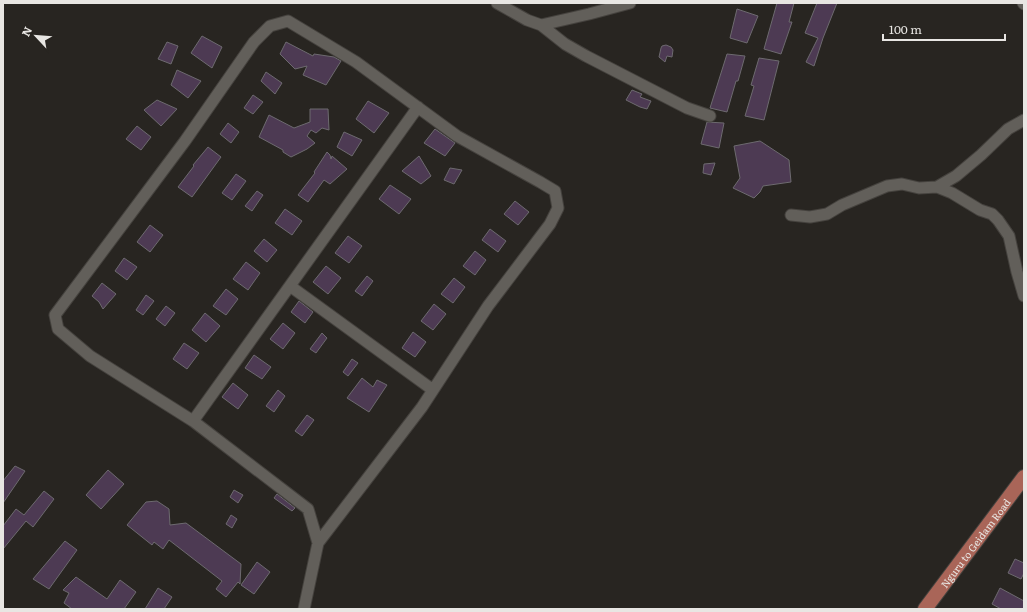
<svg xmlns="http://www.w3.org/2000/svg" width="1027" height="612" font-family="Literata,serif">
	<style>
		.building { fill: #4d3a53; stroke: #6d6a6f }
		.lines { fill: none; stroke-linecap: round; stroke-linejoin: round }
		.minor-casing { stroke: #45423e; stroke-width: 13 }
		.major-casing { stroke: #45423e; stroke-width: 16 }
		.minor { stroke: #625f5a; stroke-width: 11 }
		.major { stroke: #a96558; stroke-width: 14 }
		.labels { text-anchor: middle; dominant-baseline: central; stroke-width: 4; stroke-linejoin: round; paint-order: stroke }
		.street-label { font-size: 10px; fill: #e8e6e3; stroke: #282521 }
	</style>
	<rect width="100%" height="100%" fill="#282521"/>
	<!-- building -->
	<path class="building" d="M777 3H794L789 22H792L781 54 764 49Z
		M817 3H837L823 38 814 66 806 62 818 38 805 33Z
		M737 9 758 16 747 43 730 38Z
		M202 36 222 47 212 68 191 53Z
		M167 42 178 46 171 64 158 59Z
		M286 42 313 56 314 54 334 57 341 61 326 85 303 75 307 66 295 69 280 54Z
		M666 45 671 47 673 50 672 57 667 56 665 62 659 57 661 48 662 46Z
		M727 54 745 56 738 81H736L727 112 710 108Z
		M759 58 779 61 764 120 745 116 754 86 751 85Z
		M177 70 201 81 188 98 171 85Z
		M266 72 282 83 275 94 261 81Z
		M632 90 642 94 640 97 651 101 647 109 640 107 626 100Z
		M253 95 263 102 253 114 244 108Z
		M157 100 177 109 161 126 144 110Z
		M368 101 389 113 374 133 356 119Z
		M310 109H328L329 130 322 128 316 133 311 130 307 136 315 143 307 149 291 157 283 152V150L259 137 269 115 294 128 310 122Z
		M707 122 724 123 719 148 701 144Z
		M228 123 239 132 231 143 220 134Z
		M137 126 151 137 141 150 126 139Z
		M435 129 455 143 445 156 424 143Z
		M344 132 362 140 352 156 337 147Z
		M760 141 789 160 791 182 763 186 760 192 754 198 733 188 740 178 734 146Z
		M208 147 221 157 192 197 178 187 194 166 193 165Z
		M327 152 330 155 331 159 332 156 347 169 330 184 324 180 308 202 298 195 315 173 314 172Z
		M419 156 431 176 421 184 402 171Z
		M715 163 711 175 703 173 704 164Z
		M450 168 462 170 454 184 444 180Z
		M236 174 246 181 232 200 222 193Z
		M390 185 411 199 399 214 379 199Z
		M257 191 263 195 252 211 245 206Z
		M515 201 529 212 518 225 504 214Z
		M285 209 302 221 292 235 275 223Z
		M150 225 163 235 150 252 137 242Z
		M490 229 506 241 498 252 482 240Z
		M348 236 362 246 349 263 335 253Z
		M264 239 277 250 267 262 254 251Z
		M475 251 486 260 475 275 463 266Z
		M124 258 137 267 127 280 115 271Z
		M246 262 260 273 248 290 233 279Z
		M326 266 341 278 328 294 313 282Z
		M367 276 373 281 362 296 355 291Z
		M454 278 465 287 453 303 441 294Z
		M102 283 116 294 103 309 99 302 92 296Z
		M226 289 238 299 226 315 213 306Z
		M146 295 154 301 143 315 136 310Z
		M299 301 313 312 305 323 291 312Z
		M434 304 446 314 433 330 421 321Z
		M166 306 175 313 165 326 156 319Z
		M205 313 220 326 206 342 192 330Z
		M283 323 295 333 283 349 270 339Z
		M413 332 426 342 415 357 402 348Z
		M322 333 327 338 316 353 310 349Z
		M184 343 199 353 187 369 173 359Z
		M254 355 271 367 262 379 245 368Z
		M352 359 358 363 348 376 343 372Z
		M362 378 373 387 377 380 387 385 369 412 347 398Z
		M233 383 248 395 238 409 222 397Z
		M278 390 285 396 274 412 266 406Z
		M307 415 314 420 302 436 295 431Z
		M15 466 25 471 3 503V481Z
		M108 470 124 484 101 509 86 495Z
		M234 490 243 495 238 503 230 497Z
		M44 491 54 499 33 527 26 521 3 549V526L16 509 24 515Z
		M277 494 295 508 292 511 274 498Z
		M157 501 169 509 170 525 186 523 241 564 240 584 238 582 226 597 216 589 222 581 169 540 163 549 154 542 152 545 127 525 146 502Z
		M231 515 237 519 232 528 226 524Z
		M65 541 77 550 49 589 33 579Z
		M1015 559 1024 563V573L1021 579 1008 573Z
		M257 562 270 572 254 594 241 585Z
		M76 577 107 599 120 580 136 592 124 609H72L64 603 69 593 63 590Z
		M158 588 172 597 164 609H145Z
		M1000 588 1024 601V609H1001L992 604Z"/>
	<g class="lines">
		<!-- minor casing -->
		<g class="minor-casing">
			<path id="minor" d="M497 3 527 20 541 25 565 44 586 56 687 108 710 116
				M1023 3 1024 4
				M541 25 589 14 630 3
				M937 187 956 176 981 155 1008 129 1024 120
				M791 215 810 217 827 214 842 205 887 186 902 184 919 188 937 187 952 193 980 210 992 214 998 220 1009 236 1017 272 1024 296
				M290 286 433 390
				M193 421 418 107
				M304 609 318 543 422 407 488 306 550 224 558 208 555 191 540 182 457 136 356 62 288 21 270 26 254 42 185 141 55 315 58 329 90 356 193 421 308 509 318 543"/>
		</g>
		<!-- major casing -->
		<g class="major-casing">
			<g id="major">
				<path id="s1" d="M925 609 1024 477"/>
			</g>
		</g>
		<!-- minor -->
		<use href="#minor" class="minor"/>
		<!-- major -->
		<use href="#major" class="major"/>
	</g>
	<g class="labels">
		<!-- street labels -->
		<g class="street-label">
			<text stroke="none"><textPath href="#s1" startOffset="83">Nguru to Geidam Road</textPath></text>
		</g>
	</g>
	<!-- border -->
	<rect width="1027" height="612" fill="none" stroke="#e8e6e3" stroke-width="8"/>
	<!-- north arrow -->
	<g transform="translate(36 36) rotate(296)" stroke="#282521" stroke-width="3" paint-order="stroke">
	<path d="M0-3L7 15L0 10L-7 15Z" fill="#e8e6e3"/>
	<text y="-6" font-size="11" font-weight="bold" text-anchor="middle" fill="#e8e6e3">N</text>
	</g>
	<!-- scale -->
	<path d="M883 34v6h122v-6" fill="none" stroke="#e8e6e3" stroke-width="2"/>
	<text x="889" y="34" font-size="12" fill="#e8e6e3" stroke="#282521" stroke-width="3" paint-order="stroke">100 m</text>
</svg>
